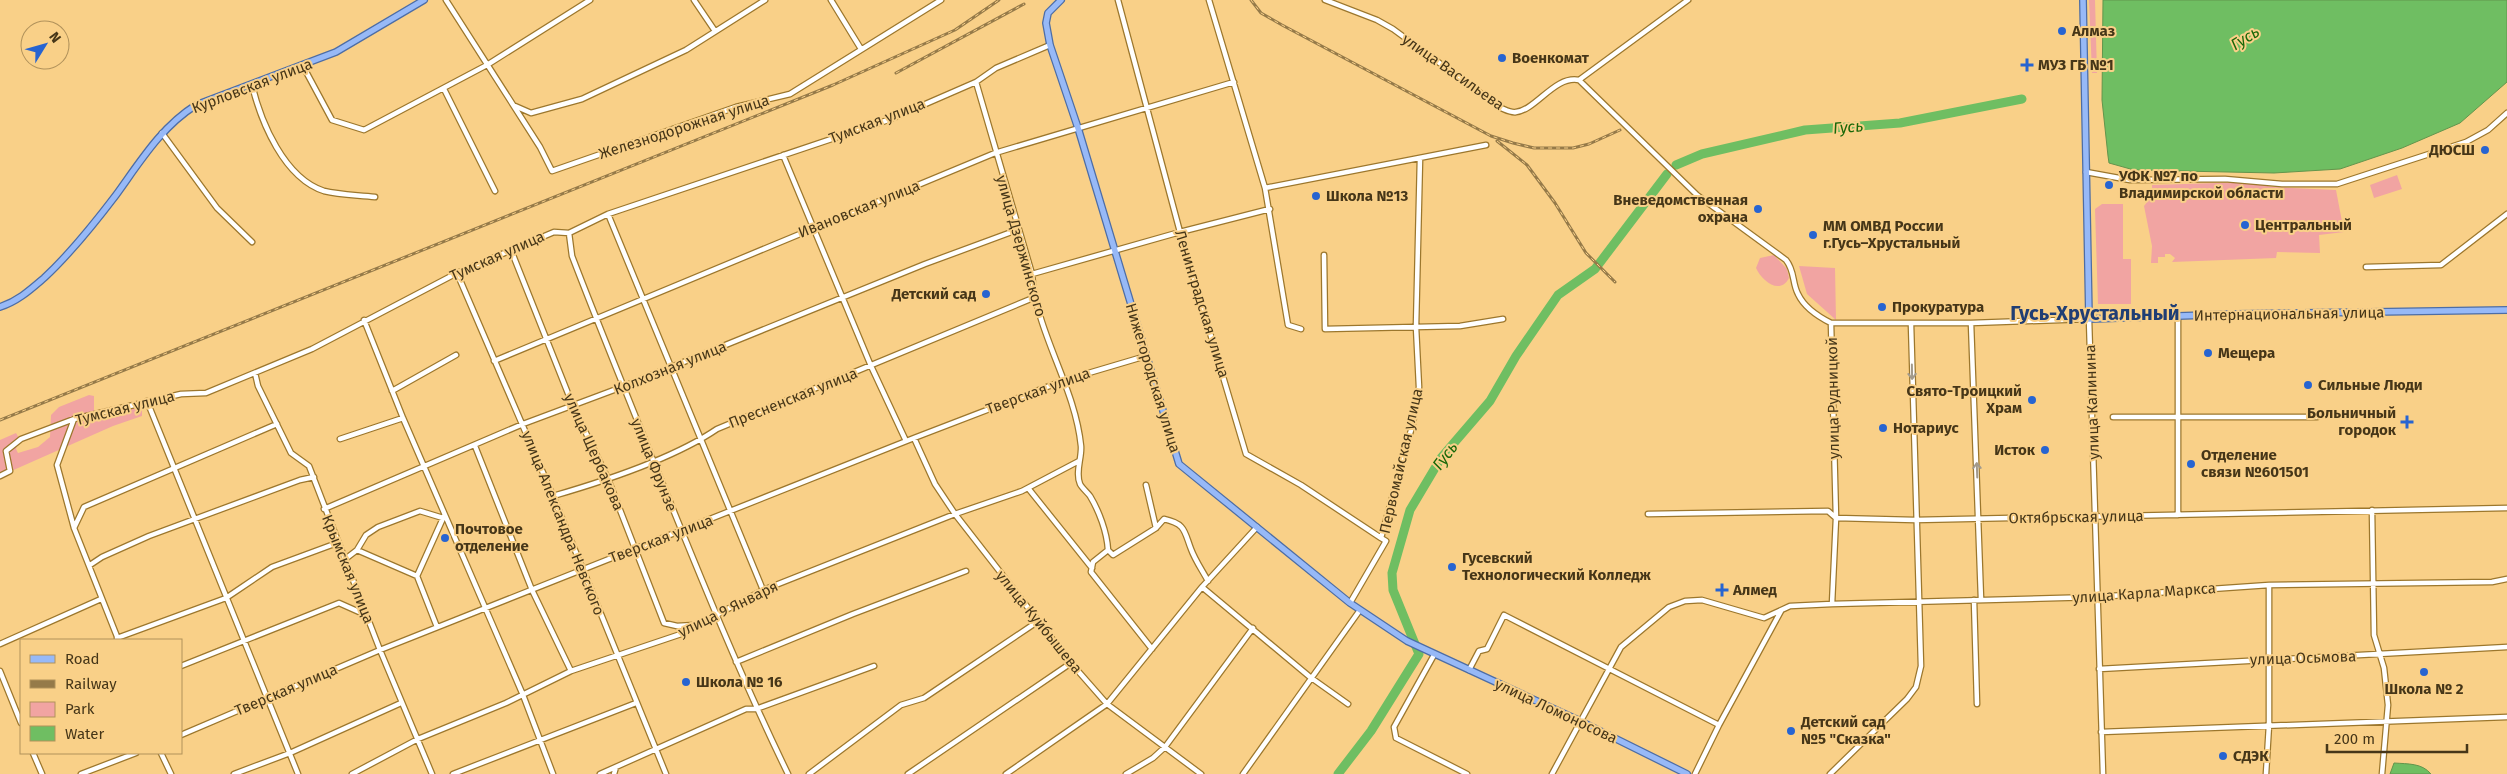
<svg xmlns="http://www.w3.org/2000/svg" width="2507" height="774" font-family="'Fira Sans',sans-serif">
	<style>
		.green { fill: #f1a4a2 }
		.water { fill: #6fbe62; stroke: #63954c }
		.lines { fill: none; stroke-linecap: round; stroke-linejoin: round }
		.river { stroke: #6fbe62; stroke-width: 9 }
		.minor-casing { stroke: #9c772d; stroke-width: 7 }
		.major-casing { stroke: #4d6da5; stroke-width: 8 }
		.minor { stroke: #fff; stroke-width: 4.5 }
		.major { stroke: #97b9f7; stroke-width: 5.5 }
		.rail-casing { stroke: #957a49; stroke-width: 3 }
		.rail { stroke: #f9d088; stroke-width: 1; stroke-dasharray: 4; stroke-linecap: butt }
		.oneway { stroke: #a29a8c }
		.poi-dot { fill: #2764d1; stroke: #f9d088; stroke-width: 2 }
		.labels { text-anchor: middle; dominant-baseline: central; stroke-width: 4; stroke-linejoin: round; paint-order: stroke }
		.poi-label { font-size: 15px; font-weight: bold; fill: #463618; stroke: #f9d088; text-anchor: start }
		.street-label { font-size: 15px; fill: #463618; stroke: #f9d088 }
		.water-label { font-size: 16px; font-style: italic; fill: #186708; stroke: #f9d088 }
		.district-label { font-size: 20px; font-weight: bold; fill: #203e74; stroke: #f9d088 }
	</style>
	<rect width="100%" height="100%" fill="#f9d088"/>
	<!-- green -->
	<path class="green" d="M2089 0H2095L2097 73H2092Z
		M2397 175 2402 189 2374 198 2370 185Z
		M2250 182 2272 187 2336 190 2344 232 2319 235 2320 253 2277 252 2276 258 2172 262 2175 258 2170 254H2165V257H2158V263H2151L2152 246 2144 206 2152 196V185Z
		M2102 204H2123V259H2131V304H2098L2095 209Z
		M1774 255 1787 269 1789 278C1780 296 1761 280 1756 268L1760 258Z
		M1799 266 1835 268 1836 320 1807 294Z
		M89 395 94 396V411L102 416 133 408 142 411V416L113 426 0 476V440L16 433 19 438 16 449 18 453 38 447 50 437 51 415 59 407Z"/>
	<!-- water -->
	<path class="water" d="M2103 0H2507V82L2460 123 2402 148 2340 169 2274 173 2134 170 2109 163 2108 156 2102 100Z
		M2394 763C2408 764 2422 763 2431 774H2390Z"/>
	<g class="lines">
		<!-- river -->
		<path class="river" d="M1676 165 1702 154 1805 130 1900 123 2022 99
			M1338 774 1371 731 1419 654 1393 590 1392 573 1410 510 1441 458 1490 401 1516 356 1558 295 1595 269 1667 174"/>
		<!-- minor casing -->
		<g class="minor-casing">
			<path id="minor" d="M446 0 540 147 552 171 736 107 790 94 941 0
				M694 0 715 31
				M831 0 861 49
				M1118 0 1180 232 1246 454 1301 485 1381 538
				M1209 0 1265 188 1288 325 1301 329
				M1325 0 1377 20 1393 29 1501 108C1506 110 1511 113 1516 112 1536 110 1555 75 1579 80
				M303 66 332 120 364 130 487 65 590 0
				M1579 80 1697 195 1786 260C1795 271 1792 283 1798 294 1804 307 1819 317 1831 323
				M1579 80 1688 0
				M976 82 1032 274C1036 333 1075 386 1081 446 1082 458 1075 472 1080 484 1082 488 1087 492 1090 496 1099 511 1107 532 1108 550L1093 562 1091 572 1152 649
				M252 85C261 122 284 178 324 191 340 195 359 195 375 197
				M444 89 495 191
				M515 106 531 113 582 99 686 50 765 0
				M162 133 217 208 252 242
				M783 155 871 366 906 441
				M2086 172 2130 180 2225 179 2282 184H2337L2466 142 2488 130 2507 113
				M1265 188 1486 145
				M608 214 763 590
				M569 233 572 256C598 324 626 392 653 460 696 566 738 671 788 774
				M511 250 573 406 608 479 664 623 677 626 694 625
				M1324 255 1325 329 1460 326 1503 319
				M2366 267 2441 265 2507 214
				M457 273 553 496 666 774
				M1032 274 1180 232 1270 209
				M2178 316V515
				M364 320 403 418 523 695 553 774
				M1831 323H1971L2089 319 2103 774
				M1831 323 1836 518 1832 604
				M1971 323 1981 599
				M494 361 995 153 1234 82
				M255 373 258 386 291 453 309 466 380 650 432 774
				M392 391 456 355
				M147 401 298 774
				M2113 417H2317
				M74 419 57 465 74 528 118 639
				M914 438 935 484 955 514 1071 663 1107 704 1201 774
				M340 439 403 418
				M475 446 532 590 571 671
				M0 476 10 471 6 451 21 439 74 419 181 394 206 393 312 349 457 273 554 232 569 233 608 214 891 119 976 82 996 68 1050 45
				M1146 485 1156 528
				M1028 488 1092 568
				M553 496C605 481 673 459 717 429L1033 298
				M324 509 523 424 622 387 925 264 1017 230
				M2372 510 2374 635 2384 668 2388 705 2382 774
				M1648 514 1828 511 1836 518 1915 520 2507 508
				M74 528 84 507 277 424
				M357 550 417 576 437 627
				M1108 550 1113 555 1156 528 1164 519C1186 524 1184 531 1191 549 1195 560 1202 570 1208 581
				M344 560 357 550 366 535 378 527 420 511 443 518
				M90 565 102 557 149 536 300 480 314 477
				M417 576 444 516
				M1202 587 1310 677 1348 704
				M1974 600 1977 704
				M1350 603 1386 541 1381 538 1413 423 1419 387 1416 327 1420 158
				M117 638 226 598 272 567 337 543
				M0 644 101 599
				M1434 655 1394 727 1396 738 1467 774
				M736 662 853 614 966 571
				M181 666 339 603 366 615
				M2099 669 2507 647
				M1469 670 1479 651 1487 649 1504 615 1719 725
				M0 671 21 723
				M2101 732 2507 717
				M181 735 380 650 914 438 1065 380 1146 356
				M33 753 42 774
				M161 753 171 774
				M81 774 136 753
				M234 774 290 753 401 703
				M352 774 418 739 506 703 571 671 681 634 763 590 955 514 1022 491 1079 461
				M453 774 636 703
				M600 774 746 709H756L874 666
				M614 774 616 767
				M809 774 901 705 924 698 1037 622
				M908 774 1071 663
				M1006 774 1107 704 1202 587 1257 527
				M1126 774 1153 758 1165 747 1253 628
				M1243 774 1360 610
				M1552 774 1621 647 1669 607 1685 601 1702 600 1764 618 1790 606 1832 604 2096 597 2269 585 2492 582 2507 579
				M1695 774 1719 725 1781 611
				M1830 774 1907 699 1916 687 1921 666 1911 324
				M2266 774 2269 725V585"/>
		</g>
		<!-- major casing -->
		<g class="major-casing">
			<path id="major" d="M1061 0 1048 13 1046 23 1050 45 1078 128 1179 464 1350 603 1407 641 1580 721 1687 774
				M2083 0 2089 319 2237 314 2507 310
				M0 307C18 301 30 290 44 278 71 253 94 224 116 195 140 162 161 127 196 105L336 52 424 0"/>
		</g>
		<!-- minor -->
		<use href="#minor" class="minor"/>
		<!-- major -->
		<use href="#major" class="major"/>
		<!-- rail casing -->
		<g class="rail-casing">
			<path id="rail" d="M1251 0 1261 13 1282 25 1491 136 1513 143 1534 148H1573L1589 144 1620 130
				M896 73 1024 4
				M1497 141 1527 165 1555 203 1586 253 1615 282
				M0 420 833 85 955 30 999 0"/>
		</g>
		<!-- rail -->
		<use href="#rail" class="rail"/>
	</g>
	<!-- one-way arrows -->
	<defs><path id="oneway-shaft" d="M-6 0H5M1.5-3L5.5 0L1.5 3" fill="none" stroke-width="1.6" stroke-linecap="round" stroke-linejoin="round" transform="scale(1.25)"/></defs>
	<g class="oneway">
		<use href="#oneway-shaft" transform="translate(1912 372) rotate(89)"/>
		<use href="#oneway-shaft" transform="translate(1977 470) rotate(-92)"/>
	</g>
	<!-- markers -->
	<g class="poi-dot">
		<circle cx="2062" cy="31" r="5"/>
		<circle cx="1502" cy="58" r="5"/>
		<path d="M2024.5 57.5h5v5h5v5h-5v5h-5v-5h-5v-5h5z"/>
		<circle cx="2485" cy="150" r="5"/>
		<circle cx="2109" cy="185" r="5"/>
		<circle cx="1316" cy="196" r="5"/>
		<circle cx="1758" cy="209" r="5"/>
		<circle cx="2245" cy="225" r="5"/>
		<circle cx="1813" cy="235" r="5"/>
		<circle cx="986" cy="294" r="5"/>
		<circle cx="1882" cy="307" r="5"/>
		<circle cx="2208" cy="353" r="5"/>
		<circle cx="2308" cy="385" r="5"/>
		<circle cx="2032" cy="400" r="5"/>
		<path d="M2404.5 414.5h5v5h5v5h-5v5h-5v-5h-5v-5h5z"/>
		<circle cx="1883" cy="428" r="5"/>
		<circle cx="2045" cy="450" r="5"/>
		<circle cx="2191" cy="464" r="5"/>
		<circle cx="445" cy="538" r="5"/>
		<circle cx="1452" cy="567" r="5"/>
		<path d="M1719.5 582.5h5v5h5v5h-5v5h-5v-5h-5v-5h5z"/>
		<circle cx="2424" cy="672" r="5"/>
		<circle cx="686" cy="682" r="5"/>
		<circle cx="1791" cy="731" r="5"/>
		<circle cx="2223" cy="756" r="5"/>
	</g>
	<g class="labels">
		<!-- poi labels -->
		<g class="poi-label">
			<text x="2072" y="31">Алмаз</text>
			<text x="1512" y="58">Военкомат</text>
			<text x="2038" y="65">МУЗ ГБ №1</text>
			<text x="2475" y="150" text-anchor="end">ДЮСШ</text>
			<text x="2119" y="176">УФК №7 по<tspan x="2119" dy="17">Владимирской области</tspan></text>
			<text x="1326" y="196">Школа №13</text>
			<text x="1748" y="200" text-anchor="end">Вневедомственная<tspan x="1748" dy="17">охрана</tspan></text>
			<text x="2255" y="225">Центральный</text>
			<text x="1823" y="226">ММ ОМВД России<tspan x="1823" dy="17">г.Гусь–Хрустальный</tspan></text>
			<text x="976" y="294" text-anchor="end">Детский сад</text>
			<text x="1892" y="307">Прокуратура</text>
			<text x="2218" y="353">Мещера</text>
			<text x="2318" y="385">Сильные Люди</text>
			<text x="2022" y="391" text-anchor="end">Свято-Троицкий<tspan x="2022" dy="17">Храм</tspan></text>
			<text x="2396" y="413" text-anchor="end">Больничный<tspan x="2396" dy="17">городок</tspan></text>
			<text x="1893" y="428">Нотариус</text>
			<text x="2035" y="450" text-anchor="end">Исток</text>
			<text x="2201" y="455">Отделение<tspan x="2201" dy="17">связи №601501</tspan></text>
			<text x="455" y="529">Почтовое<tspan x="455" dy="17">отделение</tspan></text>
			<text x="1462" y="558">Гусевский<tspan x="1462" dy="17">Технологический Колледж</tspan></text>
			<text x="1733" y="590">Алмед</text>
			<text x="696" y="682">Школа № 16</text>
			<text x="2424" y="689" text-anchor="middle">Школа № 2</text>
			<text x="1801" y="722">Детский сад<tspan x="1801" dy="17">№5 "Сказка"</tspan></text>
			<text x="2233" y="756">СДЭК</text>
		</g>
		<!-- street labels -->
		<g class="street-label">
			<text transform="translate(1453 72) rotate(35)">улица Васильева</text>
			<text transform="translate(252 86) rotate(-21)">Курловская улица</text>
			<text transform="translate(877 121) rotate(-21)">Тумская улица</text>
			<text transform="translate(684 127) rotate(-18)">Железнодорожная улица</text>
			<text transform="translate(859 209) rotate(-22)">Ивановская улица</text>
			<text transform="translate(1021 246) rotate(74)">улица Дзержинского</text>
			<text transform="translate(497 256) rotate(-24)">Тумская улица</text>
			<text transform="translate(1202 304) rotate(73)">Ленинградская улица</text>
			<text transform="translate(2289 314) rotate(-1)">Интернациональная улица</text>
			<text transform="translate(670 368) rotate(-22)">Колхозная улица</text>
			<text transform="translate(1153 378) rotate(73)">Нижегородская улица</text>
			<text transform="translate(1038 391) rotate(-20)">Тверская улица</text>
			<text transform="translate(793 398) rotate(-22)">Пресненская улица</text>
			<text transform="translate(1833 398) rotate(-91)">улица Рудницкой</text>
			<text transform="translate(2092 402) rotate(-92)">улица Калинина</text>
			<text transform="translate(125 408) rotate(-14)">Тумская улица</text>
			<text transform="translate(594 452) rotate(66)">улица Щербакова</text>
			<text transform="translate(1401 461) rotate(-77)">Первомайская улица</text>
			<text transform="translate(654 465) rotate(68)">улица Фрунзе</text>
			<text transform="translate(2076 517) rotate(-1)">Октябрьская улица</text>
			<text transform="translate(563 523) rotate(68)">улица Александра Невского</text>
			<text transform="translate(661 539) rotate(-21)">Тверская улица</text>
			<text transform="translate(348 569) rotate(68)">Крымская улица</text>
			<text transform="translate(2144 593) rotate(-4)">улица Карла Маркса</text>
			<text transform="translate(728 609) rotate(-26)">улица 9 Января</text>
			<text transform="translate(1039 622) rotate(51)">улица Куйбышева</text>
			<text transform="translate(2303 658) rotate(-2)">улица Осьмова</text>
			<text transform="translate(286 690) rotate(-23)">Тверская улица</text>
			<text transform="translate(1556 711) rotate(25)">улица Ломоносова</text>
		</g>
		<!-- water labels -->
		<g class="water-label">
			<text transform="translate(2245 38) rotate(-32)">Гусь</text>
			<text transform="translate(1848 127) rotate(-5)">Гусь</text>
			<text transform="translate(1445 456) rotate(-53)">Гусь</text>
		</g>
		<!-- district labels -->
		<g class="district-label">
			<text x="2095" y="313">Гусь-Хрустальный</text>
		</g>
	</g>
	<!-- legend -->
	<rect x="20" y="639" width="162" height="115" fill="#f9d088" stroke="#b1925b"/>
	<rect x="30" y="655" width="25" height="8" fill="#97b9f7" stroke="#b1925b"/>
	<text x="65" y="664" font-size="15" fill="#463618">Road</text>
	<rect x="30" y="680" width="25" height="8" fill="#957a49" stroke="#b1925b"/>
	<text x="65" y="689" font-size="15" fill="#463618">Railway</text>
	<rect x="30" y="702" width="25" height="15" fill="#f1a4a2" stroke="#b1925b"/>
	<text x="65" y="714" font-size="15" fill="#463618">Park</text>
	<rect x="30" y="726" width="25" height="15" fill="#6fbe62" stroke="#b1925b"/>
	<text x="65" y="739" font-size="15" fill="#463618">Water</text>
	<!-- north arrow -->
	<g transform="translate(45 45) rotate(53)"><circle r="24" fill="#f9d088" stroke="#b1925b"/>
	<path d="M0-4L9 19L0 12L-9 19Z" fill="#2764d1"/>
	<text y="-8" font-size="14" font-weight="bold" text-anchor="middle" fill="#463618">N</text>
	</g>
	<!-- scale -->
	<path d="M2327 744v8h140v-8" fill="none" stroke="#463618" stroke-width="2.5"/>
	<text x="2334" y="744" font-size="15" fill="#463618" stroke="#f9d088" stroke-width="4" paint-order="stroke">200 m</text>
</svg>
